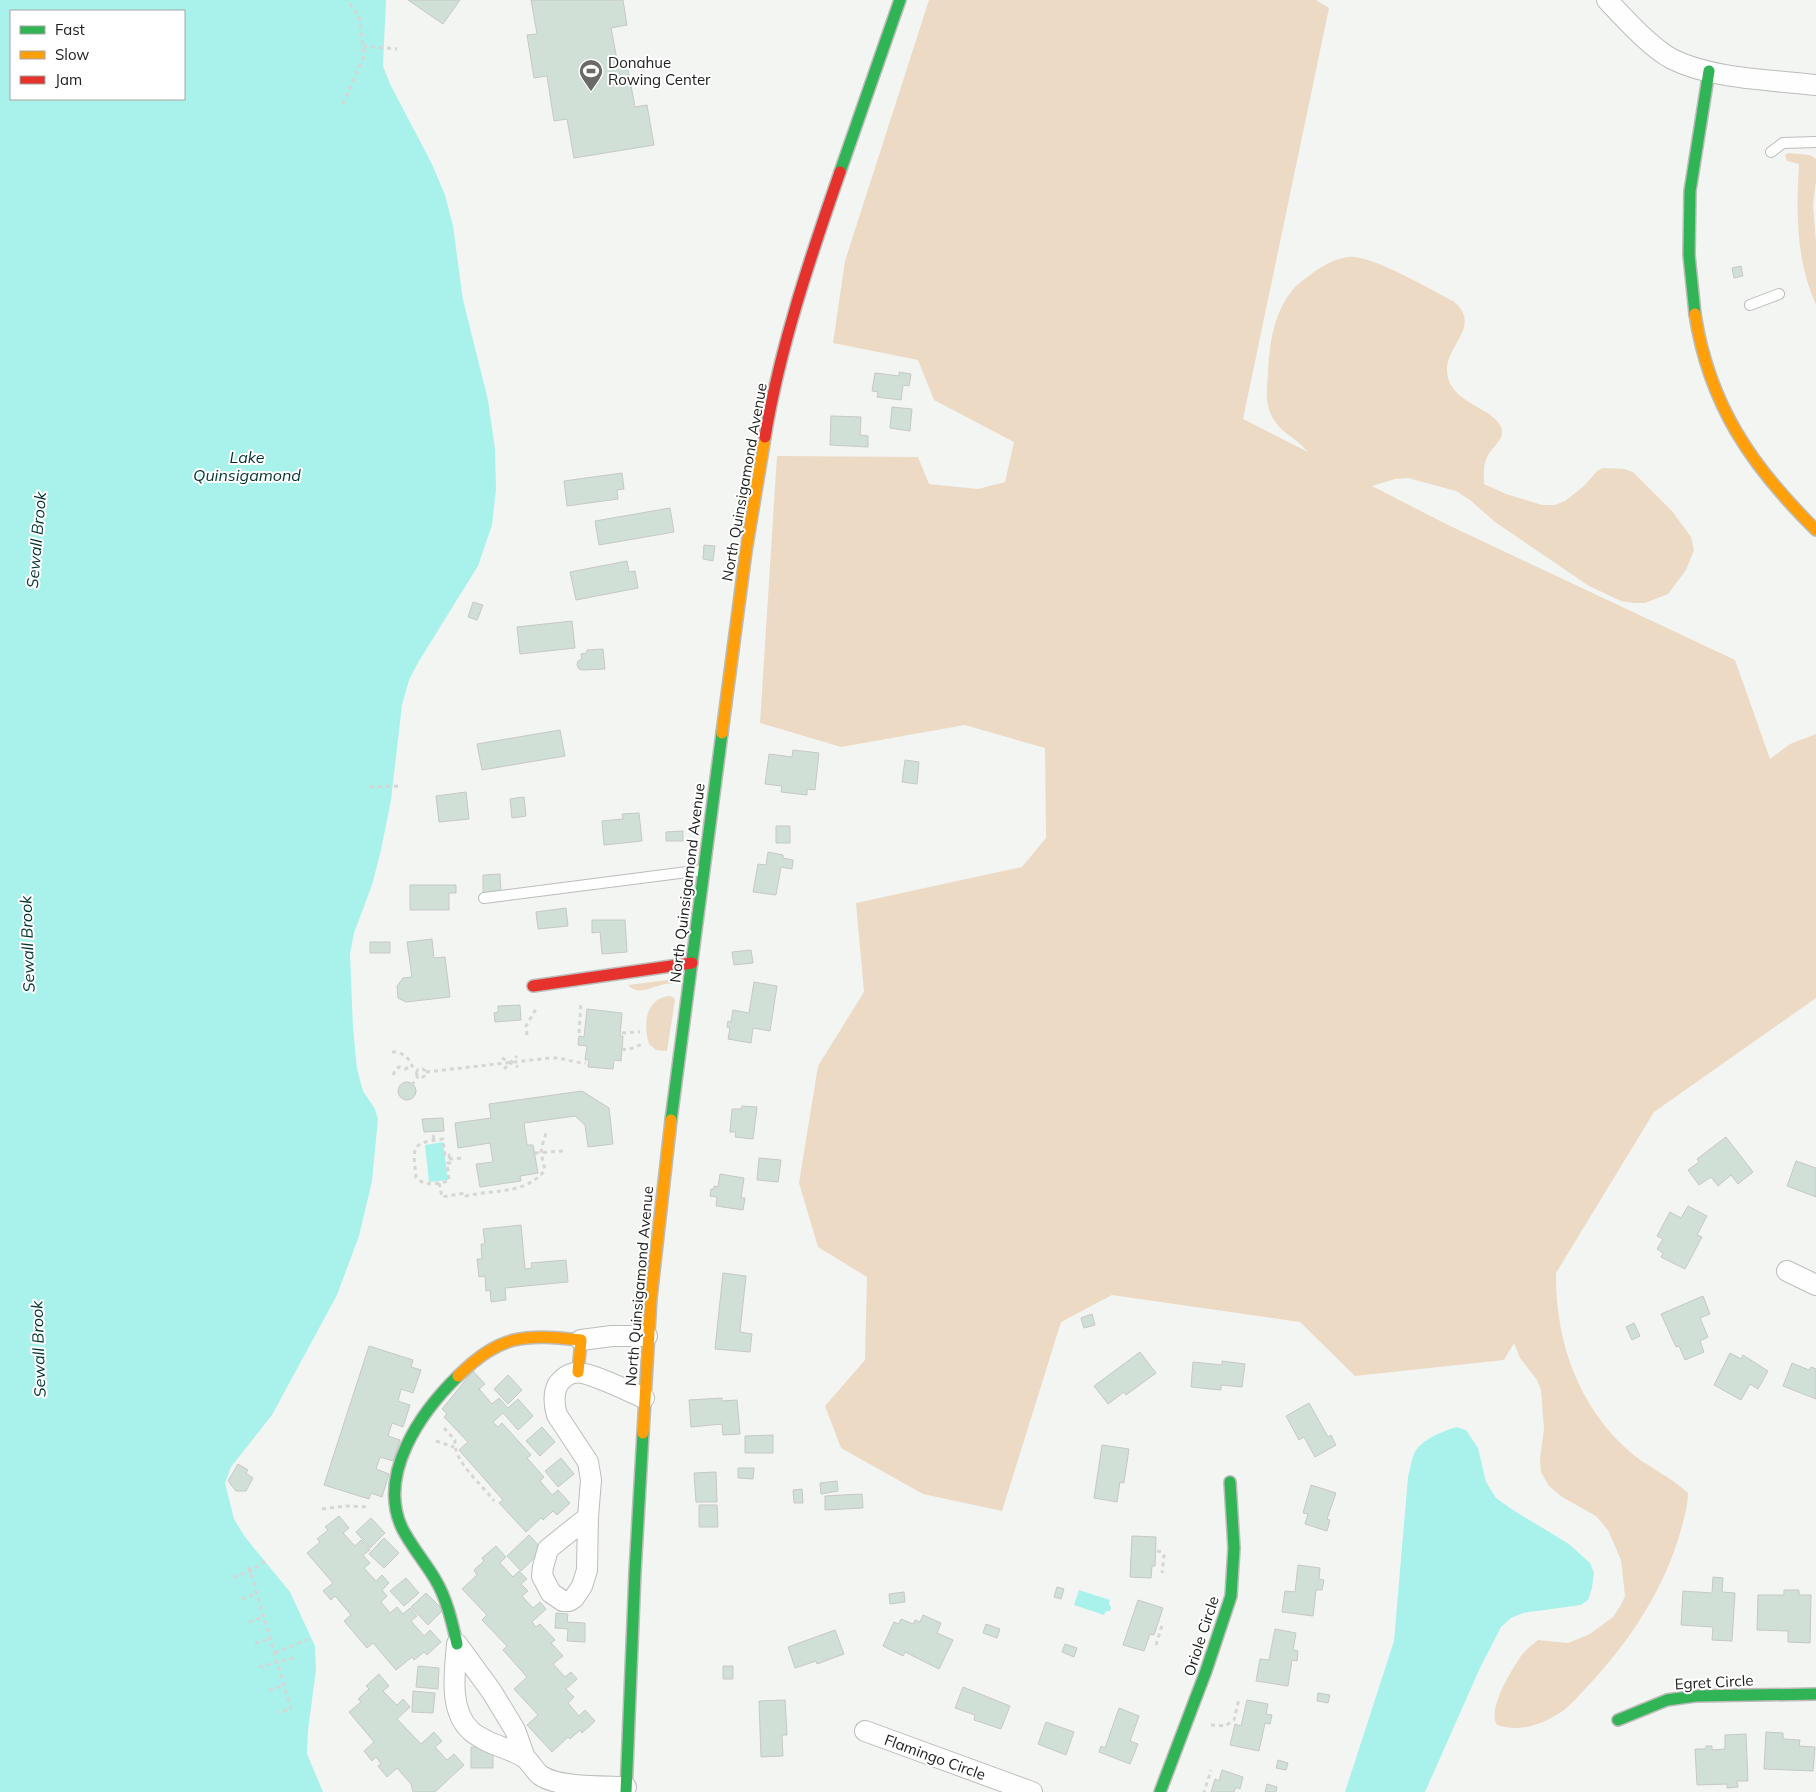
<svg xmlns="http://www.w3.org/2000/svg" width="1816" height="1792" font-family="Mulish,sans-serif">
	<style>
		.green { fill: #ecdac5 }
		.water { fill: #a9f2eb; fill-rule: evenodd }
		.building { fill: #d0e0d6; stroke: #c7c8c7 }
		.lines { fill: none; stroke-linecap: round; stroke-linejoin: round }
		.lane-casing { stroke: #bcbdbb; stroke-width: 12 }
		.street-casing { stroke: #bcbdbb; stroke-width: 22 }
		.fast-casing { stroke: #bcbdbb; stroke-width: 14 }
		.slow-casing { stroke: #bcbdbb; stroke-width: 14 }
		.jam-casing { stroke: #bcbdbb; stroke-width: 14 }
		.path { stroke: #d5d6d5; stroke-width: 3; stroke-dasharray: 4 4; stroke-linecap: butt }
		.lane { stroke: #fdfefd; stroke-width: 10 }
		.street { stroke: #fdfefd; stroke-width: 20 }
		.fast { stroke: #30b455; stroke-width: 11 }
		.slow { stroke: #ff9f0a; stroke-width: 11 }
		.jam { stroke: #e5322d; stroke-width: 11 }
		.labels { text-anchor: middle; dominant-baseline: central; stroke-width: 4; stroke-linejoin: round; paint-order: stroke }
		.poi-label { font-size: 15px; fill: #20211f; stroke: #fff; text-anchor: start }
		.street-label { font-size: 15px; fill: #20211f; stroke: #fff }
		.water-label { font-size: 16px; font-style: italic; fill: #003432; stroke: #fff }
	</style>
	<rect width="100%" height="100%" fill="#f3f5f2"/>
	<!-- green -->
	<path class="green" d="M929 0H1316L1329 8 1243 419 1308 452C1295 436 1278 433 1270 412 1265 400 1267 386 1268 374 1269 344 1274 309 1296 286 1301 281 1308 277 1314 272 1324 265 1337 258 1349 257 1370 254 1431 290 1453 301 1483 325 1446 345 1447 371 1448 403 1493 407 1501 427 1506 439 1492 447 1487 457 1483 465 1484 475 1484 484L1506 494 1542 505H1555L1565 501 1584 486 1597 471 1603 468 1624 469 1633 472 1672 511 1691 537 1694 550 1686 570 1668 594 1645 603H1633L1621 601 1589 586 1495 522 1470 500 1456 491 1408 478 1395 479 1372 486 1448 525 1735 660 1770 759 1790 744 1816 734V998L1654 1112 1556 1273C1555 1340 1578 1406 1629 1451 1647 1467 1670 1476 1688 1493 1688 1504 1685 1515 1682 1526 1666 1587 1629 1643 1586 1688 1579 1695 1572 1704 1564 1710 1544 1724 1521 1733 1497 1725 1487 1709 1511 1671 1521 1656 1525 1650 1532 1645 1538 1640L1568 1643 1590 1634 1613 1617 1621 1605 1625 1596 1621 1560 1608 1530 1596 1516 1562 1497 1549 1486 1541 1472 1540 1459 1544 1429 1541 1390 1537 1380 1520 1358 1514 1343 1504 1360 1355 1376 1300 1322 1112 1295 1061 1322 1002 1511 923 1494 841 1448 825 1406 865 1360 867 1277 818 1247 799 1183 818 1066 864 992 856 903 1022 867 1046 838 1045 748 965 725 841 747 760 723 777 456 918 457 929 484 978 489 1005 482 1014 442 934 400 918 360 833 343 845 261Z
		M1788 153 1810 155 1816 159V181L1813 205 1816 243V305C1796 260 1796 213 1799 164L1787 161 1785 155Z
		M676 979 672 984C656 982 641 999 628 985Z
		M669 996 673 997 675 1000 667 1051 656 1050 649 1044C643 1025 645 999 669 996Z"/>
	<!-- water -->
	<path class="water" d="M0 0H386L383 66 390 84 432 164 445 195 453 226 463 300 488 400 495 449 496 489 492 525 478 566 419 661 409 680 402 705 391 800 381 850 372 885 354 933 350 954 353 1028 357 1069 363 1091 375 1109 378 1119 372 1181 359 1236 337 1295 272 1415 231 1467 225 1483 234 1519 245 1537 290 1592 315 1646 316 1670 308 1730 307 1754 323 1792H0ZM11 11H184V99H11Z
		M443 1142 448 1180 429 1182 425 1145Z
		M1456 1427 1466 1430 1478 1448 1486 1482 1496 1498 1513 1510 1569 1544 1590 1563 1594 1573 1592 1588 1588 1600 1581 1605 1523 1613 1511 1618 1501 1627 1480 1668 1425 1792H1345L1394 1641 1408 1477C1410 1470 1411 1461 1414 1454 1421 1439 1442 1432 1456 1427Z
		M1079 1590 1110 1600 1109 1604 1111 1607 1110 1611H1106L1104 1615 1074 1605Z"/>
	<!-- building -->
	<path class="building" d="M408 0H460L443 24Z
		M531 0H623L627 25 611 28 618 65 627 64 635 107 647 105 654 145 574 158 567 119 554 121 547 76 534 78 527 35 537 34Z
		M1741 266 1743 276 1734 278 1732 268Z
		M899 372 911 374 909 386 903 385 901 400 877 397 878 392 872 391 875 373 899 376Z
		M892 407 912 409 910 431 890 428Z
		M831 416 861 417 860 435 868 436V447L830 445Z
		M622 473 624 489 617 490 618 499 567 506 564 481Z
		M670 508 674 532 599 545 595 521Z
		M704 545 715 546 713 561 703 559Z
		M627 561 629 572 635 571 638 588 576 600 570 572Z
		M473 602 483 605 477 620 468 617Z
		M572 621 575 648 520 654 517 627Z
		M603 649 605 669 583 670 579 669 577 665 578 661 582 659 581 654 587 653V650Z
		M560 730 565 756 482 770 477 744Z
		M793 750 819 753 815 790 807 789V795L781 792 782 786 765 784 769 754 792 757Z
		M905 760 919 762 917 784 902 782Z
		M466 792 469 819 439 822 436 796Z
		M524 797 526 816 512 818 510 799Z
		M639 813 642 841 604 845 602 821 623 819 622 814Z
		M776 826H790V843H776Z
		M683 831V841H666V832Z
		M768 852 783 855V858L793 860 792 869 781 867 776 895 753 892 758 864 766 865Z
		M500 874 501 893H483V875Z
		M410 885H456V893H449V910H410Z
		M566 908 568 926 538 929 536 912Z
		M592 920H625L627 952 602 954 600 932 592 933Z
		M432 939 434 958 445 957 450 997 406 1002 398 998 397 986 403 978 412 977 407 942Z
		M370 942H390V953H370Z
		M751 950 753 963 734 965 732 952Z
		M754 982 777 986 770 1031 753 1028 751 1043 728 1039 730 1028 727 1027 728 1021 731 1022 733 1010 749 1013Z
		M520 1005 521 1020 495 1022 494 1013 498 1012V1006Z
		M587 1009 622 1013 620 1036H623L621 1061 614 1060 613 1069 588 1067 589 1060H585L587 1046 578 1045 579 1036 584 1037Z
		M398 1091a9 9 0 1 1 18 0a9 9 0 1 1-18 0Z
		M582 1091 609 1108 613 1144 588 1147 585 1125 575 1116 524 1123 527 1145H533L538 1173 520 1176 521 1181 480 1187 476 1164 493 1162 490 1143 458 1148 455 1123 491 1118 489 1104Z
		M742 1106 757 1107 753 1139 735 1137 736 1132H730L732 1109H741Z
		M443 1118 444 1131 424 1132 422 1119Z
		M1726 1137 1753 1172 1738 1184 1731 1175 1718 1186 1711 1177 1699 1185 1688 1170 1699 1162 1697 1159Z
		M759 1158 781 1160 778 1182 757 1180Z
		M1796 1161 1816 1168V1197L1787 1186Z
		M720 1174 744 1178 741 1198H745L743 1210 716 1206 717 1197 710 1196 711 1189H714V1186L718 1187Z
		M1688 1206 1707 1216 1697 1235 1702 1237 1685 1269 1661 1257 1663 1253 1657 1249 1663 1239 1657 1236 1670 1212 1681 1218Z
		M521 1225 525 1269 532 1268 531 1263 566 1260 568 1282 505 1288 506 1300 491 1302 490 1290 486 1291 485 1276 479 1277 477 1259H482L481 1244H485L483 1229Z
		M723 1273 746 1276 740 1332 752 1334 750 1352 715 1349Z
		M1703 1296 1710 1314 1700 1318 1708 1337 1700 1341 1704 1352 1685 1360 1679 1346 1676 1347 1661 1314Z
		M1092 1314 1095 1325 1084 1328 1081 1318Z
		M1634 1323 1640 1336 1632 1340 1626 1327Z
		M369 1346 413 1360 411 1367 421 1370 413 1393 401 1389 398 1401 410 1405 403 1427 392 1423 388 1436 400 1440 393 1461 380 1457 376 1469 389 1474 382 1497 371 1493 369 1499 324 1485Z
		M1140 1352 1156 1373 1126 1395 1124 1392 1108 1404 1094 1386Z
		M1730 1353 1741 1359 1743 1355 1768 1371 1758 1389 1750 1384 1741 1400 1714 1385Z
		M1222 1361 1245 1364 1242 1387 1221 1385V1390L1191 1387 1193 1362 1222 1365Z
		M1792 1363 1809 1370 1811 1367 1816 1369V1399L1783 1386Z
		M473 1371 485 1384 479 1389 492 1404 499 1398 508 1408 518 1399 533 1416 518 1430 503 1413 493 1422 498 1427 502 1423 531 1455 527 1458 544 1477 540 1481 552 1495 558 1490 570 1503 557 1515 553 1511 543 1520 541 1518 526 1532 499 1503 503 1500 459 1450 468 1442 444 1417 447 1414 442 1409Z
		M508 1375 522 1390 508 1404 494 1389Z
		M722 1398V1401L737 1400 740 1434 723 1435 722 1424 691 1427 689 1400Z
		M1309 1403 1328 1437 1331 1435 1336 1445 1315 1457 1304 1437 1299 1440 1286 1416Z
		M542 1427 555 1442 540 1456 526 1441Z
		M773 1435V1453H745V1436Z
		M1102 1445 1129 1449 1124 1483 1120 1482 1117 1502 1094 1498Z
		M561 1458 574 1474 558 1487 545 1471Z
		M238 1464 248 1470 246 1473 253 1478 246 1491H236L228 1481Z
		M738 1468H754L753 1479 738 1478Z
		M716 1472 717 1502H696L694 1473Z
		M837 1481 838 1491 821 1494 820 1483Z
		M1311 1485 1336 1493 1327 1519 1330 1520 1327 1531 1305 1524 1308 1514 1303 1513Z
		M802 1489 803 1503H794L793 1490Z
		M862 1494 863 1508 825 1510V1496Z
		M699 1505H717L718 1527H699Z
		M339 1516 349 1528 343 1533 355 1546 361 1540 370 1550 363 1555 370 1563 364 1568 376 1581 382 1575 389 1583 382 1590 387 1596 381 1602 390 1613 397 1607 403 1614 410 1608 417 1616 411 1621 424 1636 430 1630 441 1642 427 1655 424 1652 414 1660 412 1657 396 1670 373 1643 367 1648 344 1621 351 1615 335 1596 331 1600 323 1591 333 1583 307 1553 320 1542 317 1539 328 1530 325 1527Z
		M371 1518 385 1533 370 1548 356 1532Z
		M529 1535 543 1550 521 1571 507 1556Z
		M1132 1536 1156 1537 1155 1566H1152L1151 1578 1130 1577Z
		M384 1538 399 1553 384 1568 369 1554Z
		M496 1546 506 1557 500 1563 513 1577 519 1571 527 1579 521 1584 528 1591 522 1596 533 1608 540 1602 546 1609 532 1622 536 1627 540 1624 555 1640 551 1643 563 1656 553 1664 565 1677 571 1672 577 1679 566 1689 574 1697 568 1703 579 1716 585 1710 595 1721 582 1733 580 1730 570 1739 568 1737 552 1752 527 1725 538 1715 514 1689 527 1677 503 1650 507 1646 482 1620 487 1615 462 1589 477 1575 474 1570 484 1561 482 1558Z
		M1298 1565 1320 1568 1319 1579 1324 1580 1322 1590H1316L1313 1616 1282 1612 1285 1591 1295 1592Z
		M1713 1577 1723 1578 1722 1592 1735 1593 1732 1641 1712 1640 1713 1627 1681 1625 1683 1591 1712 1593Z
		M406 1578 419 1593 404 1606 390 1591Z
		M1057 1587 1064 1589 1061 1599 1054 1597Z
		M1784 1590H1799V1595H1811L1810 1643 1788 1642V1631L1757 1630 1758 1595H1784Z
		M904 1592 905 1602 890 1604 889 1594Z
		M426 1593 443 1610 428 1625 411 1607Z
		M1138 1600 1163 1608 1154 1635 1150 1634 1144 1651 1123 1645Z
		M556 1613 568 1614 567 1622 585 1623V1642L567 1641 568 1629 555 1628Z
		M923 1615 941 1623 937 1633 953 1640 939 1669 905 1652 903 1656 883 1646 894 1622 899 1624 901 1619 913 1624 915 1620 920 1622Z
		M986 1624 1000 1629 997 1638 983 1633Z
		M1275 1629 1296 1633 1293 1650 1298 1651 1297 1661 1292 1660 1288 1686 1256 1681 1260 1659 1269 1660Z
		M835 1630 844 1654 817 1664 816 1661 795 1668 788 1647Z
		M1065 1644 1077 1648 1074 1657 1062 1652Z
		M418 1666 439 1668 438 1689 416 1687Z
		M723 1666H733V1679H723Z
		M379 1674 389 1686 383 1691 397 1705 403 1699 410 1707 397 1719 421 1744 434 1732 442 1741 435 1747 447 1760 454 1754 464 1765 435 1792H413L411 1784 397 1768 387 1777 378 1766 381 1764 376 1757 372 1761 364 1751 374 1742 349 1712 361 1702 358 1699 369 1689 366 1686Z
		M963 1687 1010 1706 1001 1729 974 1720 975 1715 955 1708Z
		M413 1691 435 1693 433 1713 412 1712Z
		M1318 1693 1330 1695 1328 1703 1317 1701Z
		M785 1700 787 1735H782L783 1756 761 1757 759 1701Z
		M1247 1700 1268 1704 1266 1714 1272 1715 1270 1724 1265 1723 1259 1751 1230 1745 1235 1724 1241 1726Z
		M1119 1708 1139 1716 1130 1741 1138 1744 1130 1764 1099 1752 1101 1746 1105 1748Z
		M1046 1722 1074 1732 1066 1755 1038 1744Z
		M1766 1732 1783 1733V1739L1800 1740 1799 1746 1815 1747 1813 1771 1764 1769Z
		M1746 1734 1748 1781H1737L1738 1787 1727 1788V1784L1697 1785 1695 1749H1706V1746H1712V1750L1725 1749V1735Z
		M471 1747 493 1748V1768H471Z
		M1278 1760 1288 1763 1286 1770 1276 1768Z
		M1222 1770 1243 1777 1240 1789 1236 1787 1234 1792H1211L1215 1779 1219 1781Z
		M1267 1784 1277 1787 1276 1792H1265Z"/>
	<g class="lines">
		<!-- lane casing -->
		<g class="lane-casing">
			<path id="lane" d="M1771 152 1783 143 1816 142
				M1750 305 1779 294
				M484 898 703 870"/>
		</g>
		<!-- street casing -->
		<g class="street-casing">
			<path id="street" d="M1607 0C1624 18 1651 48 1672 59 1712 79 1772 80 1816 85
				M1787 1271 1816 1285
				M581 1340 612 1336H647
				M588 1517 548 1549 543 1567 542 1576 551 1593 563 1601H569L574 1598 582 1586 587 1570 588 1517 591 1480 588 1462 557 1415C554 1405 553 1394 558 1384 562 1379 568 1374 574 1373 586 1370 630 1392 644 1398
				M865 1731 1032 1792
				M525 1758 515 1730 492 1692 457 1644C455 1671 448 1710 471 1731 475 1735 482 1738 487 1741 497 1746 517 1752 525 1758 531 1763 534 1770 540 1775 558 1788 604 1786 626 1787"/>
		</g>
		<!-- fast casing -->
		<g class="fast-casing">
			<path id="fast" d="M840 172 900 0
				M1695 314 1689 255 1690 191 1709 71
				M671 1120 722 733
				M457 1644C452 1622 447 1599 435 1579 425 1562 411 1546 402 1528 377 1474 421 1412 458 1376
				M1618 1720 1667 1700 1695 1696 1816 1694
				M626 1792 635 1572 643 1433
				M1160 1792 1206 1671 1231 1596 1234 1548 1230 1482"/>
		</g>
		<!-- slow casing -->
		<g class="slow-casing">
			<path id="slow" d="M1695 314C1709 405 1752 467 1816 530
				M722 733 746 551 765 437
				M458 1376C501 1334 524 1334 581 1340L578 1372
				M643 1433 651 1298 671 1120"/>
		</g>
		<!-- jam casing -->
		<g class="jam-casing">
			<path id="jam" d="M765 437C780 347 810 258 840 172
				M533 986 692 963"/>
		</g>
		<!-- path -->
		<path class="path" d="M363 46 397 49
			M343 104 364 56 359 16 347 0
			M370 787 399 786
			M579 1033 581 1001
			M622 1033 640 1032
			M527 1035 526 1026 536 1009
			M622 1049 628 1050 642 1044
			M392 1052C401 1051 410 1058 412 1066L418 1070
			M502 1058 518 1067
			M416.5 1073a4.5 4.5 0 1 1 9 0a4.5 4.5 0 1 1-9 0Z
			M504 1069 517 1056
			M426 1072 550 1058C564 1057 572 1063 586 1063
			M393 1075 396 1069 399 1067 405 1069 412 1066
			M412 1085 418 1076
			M433 1135 434 1140
			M535 1153 563 1151
			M449 1159 464 1158
			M439 1183C429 1184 423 1185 416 1177 413 1147 410 1143 443 1139L445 1156 449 1155 450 1163H447L449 1181 439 1183 442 1197 465 1193 466 1196C495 1189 525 1195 545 1170L541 1153 542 1146 547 1130
			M444 1428 455 1440C453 1462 482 1484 494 1501
			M436 1441 454 1447
			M322 1509 346 1506 370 1507
			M1157 1551 1162 1552 1164 1556 1162 1573
			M249 1567 291 1709 278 1712
			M233 1577 251 1571 265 1561
			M242 1599 257 1593
			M249 1622 264 1617
			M255 1643 271 1639
			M1156 1645 1163 1622
			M275 1653 311 1638
			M259 1667 293 1658
			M269 1690 284 1686
			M1211 1725 1225 1726 1234 1720 1239 1699
			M1206 1792H1204L1211 1770"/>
		<!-- lane -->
		<use href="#lane" class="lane"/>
		<!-- street -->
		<use href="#street" class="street"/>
		<!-- fast -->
		<use href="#fast" class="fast"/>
		<!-- slow -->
		<use href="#slow" class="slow"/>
		<!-- jam -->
		<use href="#jam" class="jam"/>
	</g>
	<!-- icons -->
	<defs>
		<g id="stadium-pin" transform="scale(1.25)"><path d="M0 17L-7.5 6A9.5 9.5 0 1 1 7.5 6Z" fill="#6a6b69" stroke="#fff"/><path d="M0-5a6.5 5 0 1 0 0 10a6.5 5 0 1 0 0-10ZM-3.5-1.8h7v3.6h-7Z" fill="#fff"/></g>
	</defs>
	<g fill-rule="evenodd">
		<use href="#stadium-pin" x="591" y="71"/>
	</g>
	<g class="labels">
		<!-- poi labels -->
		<g class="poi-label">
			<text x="608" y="62">Donahue<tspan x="608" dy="17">Rowing Center</tspan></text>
		</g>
		<!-- street labels -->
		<g class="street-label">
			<text transform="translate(744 482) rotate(-80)">North Quinsigamond Avenue</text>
			<text transform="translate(687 883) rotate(-83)">North Quinsigamond Avenue</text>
			<text transform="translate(639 1286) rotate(-85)">North Quinsigamond Avenue</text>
			<text transform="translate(1201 1636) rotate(-72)">Oriole Circle</text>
			<text transform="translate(1714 1682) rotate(-3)">Egret Circle</text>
			<text transform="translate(935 1757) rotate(20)">Flamingo Circle</text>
		</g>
		<!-- water labels -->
		<g class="water-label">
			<text x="247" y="457">Lake<tspan x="247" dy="18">Quinsigamond</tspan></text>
			<text transform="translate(36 540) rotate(-85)">Sewall Brook</text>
			<text transform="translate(27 944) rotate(-92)">Sewall Brook</text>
			<text transform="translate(38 1349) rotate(-92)">Sewall Brook</text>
		</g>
	</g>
	<!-- legend -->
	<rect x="10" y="10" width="175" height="90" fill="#ffffff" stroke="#a6a6a5"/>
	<rect x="20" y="26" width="25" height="8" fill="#30b455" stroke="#a6a6a5"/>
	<text x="55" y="35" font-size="15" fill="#20211f">Fast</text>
	<rect x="20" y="51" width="25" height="8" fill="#ff9f0a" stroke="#a6a6a5"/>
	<text x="55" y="60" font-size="15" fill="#20211f">Slow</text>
	<rect x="20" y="76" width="25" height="8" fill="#e5322d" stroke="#a6a6a5"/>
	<text x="55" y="85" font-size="15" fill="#20211f">Jam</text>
</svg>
